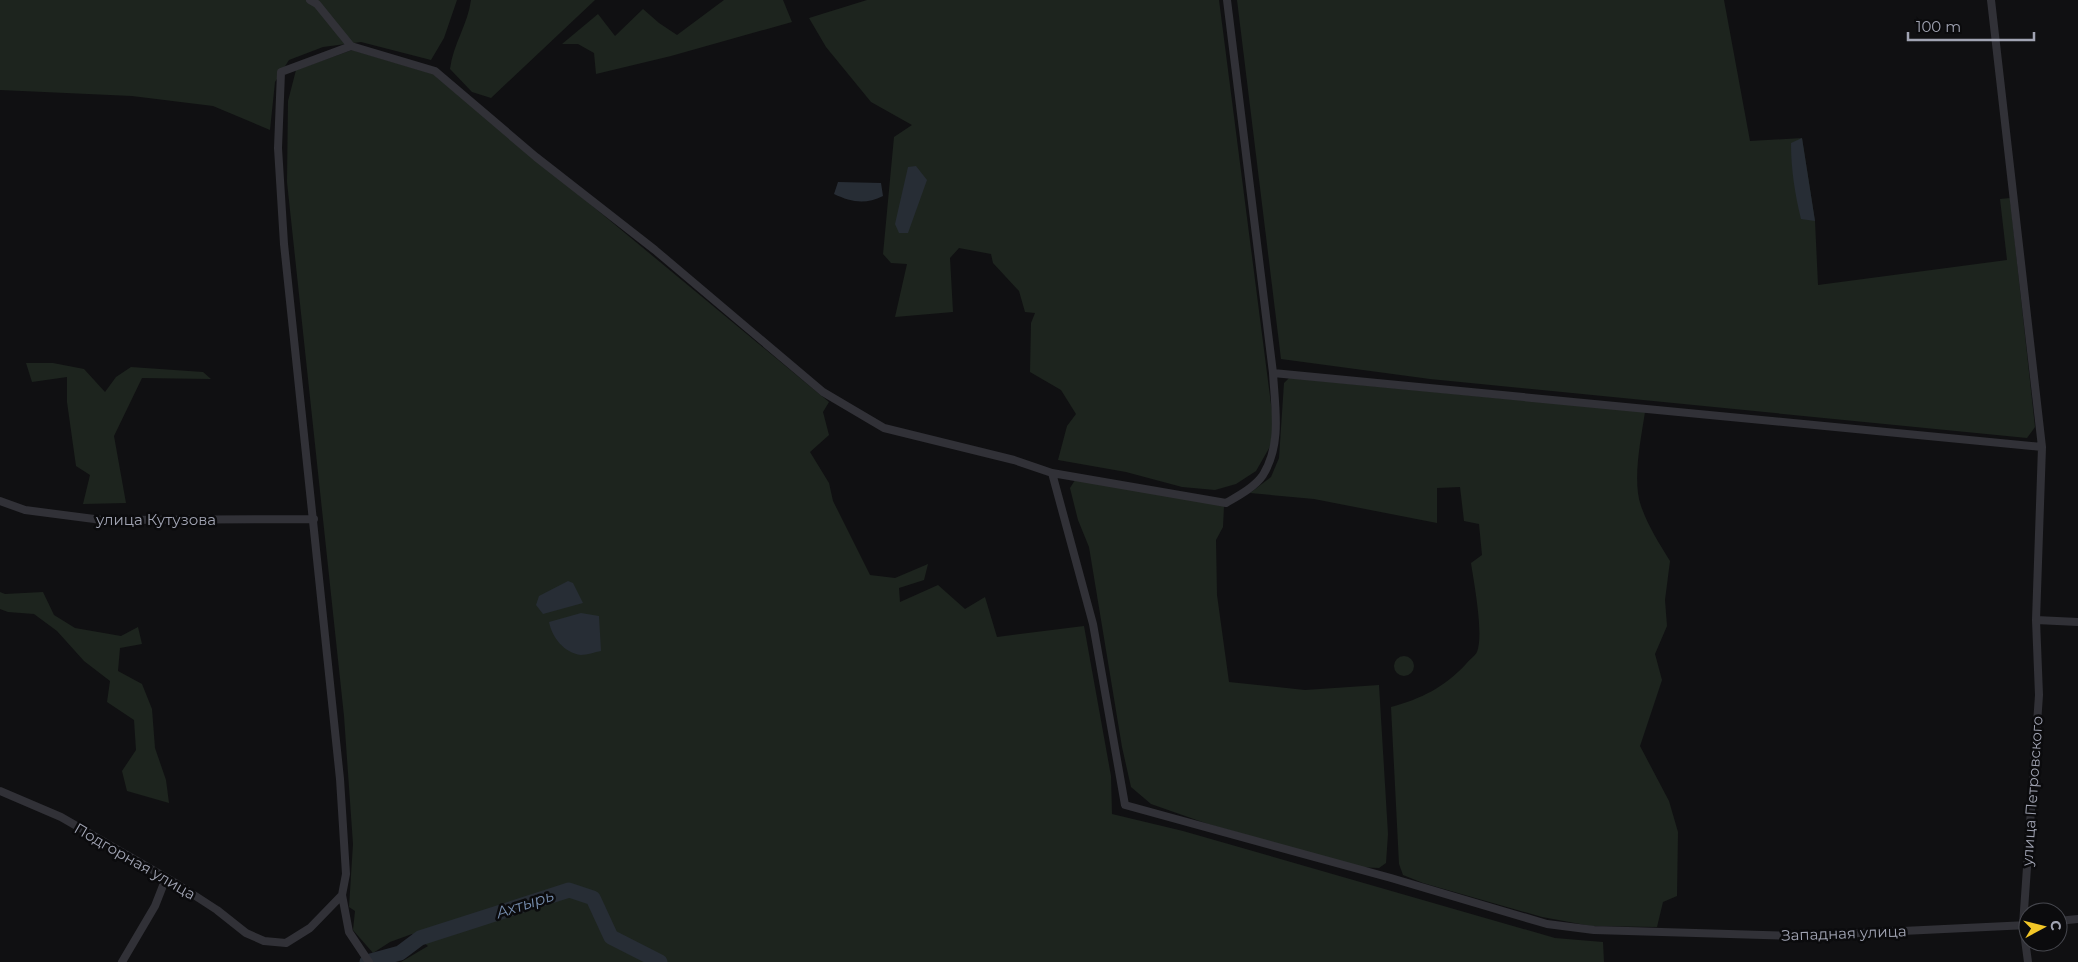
<svg xmlns="http://www.w3.org/2000/svg" width="2078" height="962" font-family="Montserrat,sans-serif">
	<style>
		.green { fill: #1d241e }
		.water { fill: #272d35 }
		.lines { fill: none; stroke-linecap: round; stroke-linejoin: round }
		.river { stroke: #272d35; stroke-width: 15 }
		.street { stroke: #313137; stroke-width: 8 }
		.labels { text-anchor: middle; dominant-baseline: central; stroke-width: 5; stroke-linejoin: round; paint-order: stroke }
		.street-label { font-size: 15px; fill: #a1a4b3; stroke: #0b0b0d }
		.water-label { font-size: 16px; font-style: italic; fill: #778eaf; stroke: #0b0b0d }
	</style>
	<rect width="100%" height="100%" fill="#101012"/>
	<!-- green -->
	<path class="green" d="M0 0H457L444 38 431 60 361 42 323 47 289 60 275 82 270 130 213 106 132 96 0 90Z
		M471 0H595L491 98 472 92 450 69C453 44 468 24 471 0Z
		M724 0H783L792 22 671 56 596 74 594 53 578 44H562L598 14 615 36 643 9 659 23 677 35Z
		M867 0H1219L1272 412V443L1256 471 1236 484 1215 490 1182 487 1126 472 1058 460 1067 426 1076 414 1061 390 1030 372 1031 323 1035 313 1025 312 1019 291 993 263 991 254 959 248 950 258 953 312 895 317 907 264 891 263 883 254 894 137 912 125 871 102 826 47 809 18Z
		M1237 0H1724L1750 141 1802 138 1815 221 1818 285 2007 260 2000 199 2010 198 2035 427 2027 438 1430 379 1281 359Z
		M352 50 433 74 829 402 823 412 829 435 810 452 829 483 833 501 870 575 895 578 928 564 924 580 899 588 900 602 938 585 965 609 985 597 997 637 1084 626 1111 776 1112 814 1183 831 1555 938 1603 942 1604 962H401L428 946 412 934 390 942 373 953 353 930 355 911 349 907 353 844 344 716 287 182 288 101 296 70Z
		M26 363H53L84 369 105 392 116 377 131 367 203 372 211 379 142 378 114 436 126 503 83 504 90 475 76 466 67 402V377L32 382Z
		M1289 378 1645 412C1641 439 1632 480 1641 506 1648 526 1659 543 1670 561L1665 600 1667 626 1655 654 1662 680 1640 746 1669 801 1678 832 1677 896 1663 902 1657 927 1591 926 1542 917 1423 883 1403 875 1399 864 1391 707C1421 699 1445 687 1466 664 1469 660 1475 656 1477 652 1484 634 1474 583 1471 563L1482 555 1479 524 1464 521 1460 487 1437 488V523L1314 499 1250 493 1271 477 1279 458 1284 383Z
		M1075 480 1224 506 1223 527 1216 540 1217 595 1229 682 1305 690 1379 685 1388 834 1386 863 1379 868 1358 867 1208 824 1151 804 1131 787 1122 747 1089 547 1078 520 1070 488Z
		M0 592 5 594 43 592 54 615 75 628 121 636 138 627 142 644 120 648 118 671 142 684 152 709 155 748 166 780 169 803 127 791 122 771 136 750 134 720 107 702 110 681 84 661 57 631 34 614 8 612 0 609Z
		M1394 666a10 10 0 1 1 20 0a10 10 0 1 1-20 0Z"/>
	<!-- water -->
	<path class="water" d="M1802 138 1815 221 1801 219C1795 194 1791 170 1791 143Z
		M916 166 927 180 908 233H899L895 224 908 167Z
		M838 182 881 183 883 196C865 205 851 202 834 194Z
		M568 581 573 583 583 603 543 614 536 605 539 596Z
		M581 613 599 616 601 651C595 652 587 655 581 655 564 653 552 637 549 622Z"/>
	<g class="lines">
		<!-- river -->
		<path class="river" d="M367 962 400 953 420 938 569 890 593 898 611 937 660 962"/>
		<!-- street -->
		<path class="street" d="M310 0 317 4 351 46
			M1227 0 1273 373 2042 447
			M1991 0 2042 447 2036 620 2039 695 2023 925 2028 962
			M1052 473 1093 624 1125 805 1391 878 1547 924 1594 930 1798 936 2028 925
			M0 501 25 510 102 520 314 519
			M2036 620 2078 622
			M0 791 61 817 177 884 217 910 246 933 264 941 286 943 310 928 342 895 346 874 340 779 284 244 278 148 281 72 351 46 435 71 536 157 655 250 823 392 884 428 1014 460 1052 473 1226 503C1238 496 1255 487 1263 475 1282 444 1275 408 1273 373
			M342 895 349 932 369 962
			M2058 921 2078 919
			M122 962 155 906 166 878"/>
	</g>
	<g class="labels">
		<!-- street labels -->
		<g class="street-label">
			<text x="156" y="519">улица Кутузова</text>
			<text transform="translate(2032 791) rotate(-86)">улица Петровского</text>
			<text transform="translate(135 861) rotate(30)">Подгорная улица</text>
			<text transform="translate(1844 933) rotate(-2)">Западная улица</text>
		</g>
		<!-- water labels -->
		<g class="water-label">
			<text transform="translate(525 904) rotate(-18)">Ахтырь</text>
		</g>
	</g>
	<!-- north arrow -->
	<g transform="translate(2043 927) rotate(83)"><circle r="24" fill="#0b0b0d" stroke="#47484f"/>
	<path d="M0-4L9 19L0 12L-9 19Z" fill="#f2c627"/>
	<text y="-8" font-size="14" font-weight="bold" text-anchor="middle" fill="#a1a4b3">С</text>
	</g>
	<!-- scale -->
	<path d="M1908 32v8h126v-8" fill="none" stroke="#a1a4b3" stroke-width="2.5"/>
	<text x="1916" y="32" font-size="15" fill="#a1a4b3" stroke="#0b0b0d" stroke-width="4" paint-order="stroke">100 m</text>
</svg>
